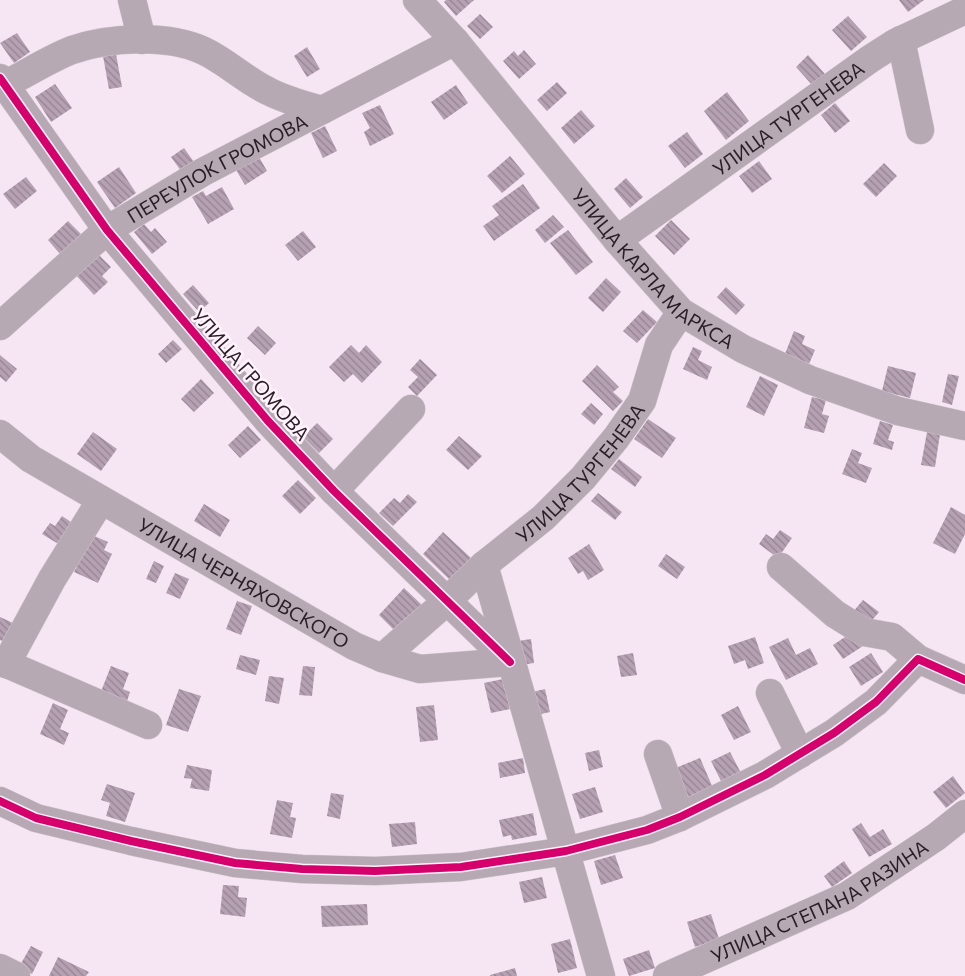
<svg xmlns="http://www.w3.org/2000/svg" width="965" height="976" font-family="Commissioner,sans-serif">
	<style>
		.building { fill: url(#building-back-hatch) }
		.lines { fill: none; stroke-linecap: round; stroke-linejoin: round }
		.minor-casing { stroke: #cfc3cd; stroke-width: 29 }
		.minor { stroke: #b6a9b3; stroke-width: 28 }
		.cycleway-casing { stroke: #fff2fc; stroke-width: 11 }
		.cycleway { stroke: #d6006c; stroke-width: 8 }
		.labels { text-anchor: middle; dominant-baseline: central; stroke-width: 5; stroke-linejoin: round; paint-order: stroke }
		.street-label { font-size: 19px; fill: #291d27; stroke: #fff2fc }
	</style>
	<defs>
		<pattern id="building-back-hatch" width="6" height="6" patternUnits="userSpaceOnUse" patternTransform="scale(1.25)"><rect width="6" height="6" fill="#b6a1b3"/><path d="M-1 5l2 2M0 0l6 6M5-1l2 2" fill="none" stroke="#948392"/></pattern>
	</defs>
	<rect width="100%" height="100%" fill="#f6e5f3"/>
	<!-- building -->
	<path class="building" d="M446 0H474L456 16 444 2Z
		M899 0H924L908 12Z
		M480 14 493 27 480 39 467 26Z
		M848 16 867 37 851 51 832 30Z
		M17 33 30 52 14 63 0 43Z
		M307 47 320 69 307 77 294 56Z
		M524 50 536 64 519 79 503 61 514 51 518 56Z
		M116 54 122 87 109 89 103 56Z
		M808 55 825 74 812 85 796 67Z
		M557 82 567 93 547 111 537 100Z
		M55 84 72 108 51 122 35 97Z
		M456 85 468 103 444 120 431 102Z
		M727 92 749 121 726 140 704 111Z
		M835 103 850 121 835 133 821 115Z
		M380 105 394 134 370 146 364 132 370 128 362 113Z
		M581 110 595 126 574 144 561 128Z
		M325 126 337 151 323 158 311 133Z
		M687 132 703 154 685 168 668 146Z
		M184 148 194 162 181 171 171 157Z
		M510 156 525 174 502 193 487 176Z
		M259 157 267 171 245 185 236 170Z
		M759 161 772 179 752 193 739 176Z
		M884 163 897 176 876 197 863 184Z
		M119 167 136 193 115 208 97 182Z
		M26 177 37 191 15 209 3 194Z
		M626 178 643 197 630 208 614 189Z
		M523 184 540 208 494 241 483 226 499 215 492 206Z
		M222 187 234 209 208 224 192 197 203 191 206 196Z
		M553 215 564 227 545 243 535 230Z
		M671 220 690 239 674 255 655 236Z
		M68 221 81 234 60 254 48 240Z
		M144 224 151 232 155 228 167 242 152 254 134 232Z
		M568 230 593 262 576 275 550 243Z
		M303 231 316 247 298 261 285 245Z
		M97 253 111 267 102 276 108 282 94 295 75 274Z
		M606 278 621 292 603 312 588 298Z
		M193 285 209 303 199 312 183 294Z
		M726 287 745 305 736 315 717 297Z
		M643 310 657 322 637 343 623 331Z
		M258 326 276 343 265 355 247 338Z
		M794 331 805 336 802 344 815 350 809 364 785 354Z
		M173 340 182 349 166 363 158 354Z
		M351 345 359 353 366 345 382 362 362 383 353 374 344 382 329 367Z
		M693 347 702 351 698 360 712 367 707 380 683 369Z
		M0 355 17 369 6 382 0 377Z
		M420 359 437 375 417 396 408 387 418 377 410 370Z
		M597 365 619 387 613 392 623 401 613 411 582 381Z
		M888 366 916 373 910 398 882 391Z
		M948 374 959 376 952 405 942 402Z
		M760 376 778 385 764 416 746 407Z
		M201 379 214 393 194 412 181 399Z
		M812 397 826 400 822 414 829 416 824 433 804 428Z
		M591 403 603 414 594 425 581 414Z
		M648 419 676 438 662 458 634 439Z
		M880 421 893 425 888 440 894 442 892 450 873 444Z
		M317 423 333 439 319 453 303 437Z
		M248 426 261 440 240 458 228 445Z
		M93 432 117 449 101 471 77 454Z
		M927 432 940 434 935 467 921 465Z
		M459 436 482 456 468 470 446 450Z
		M852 449 862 453 858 463 872 468 866 483 842 474Z
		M619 459 642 477 635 487 611 469Z
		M298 480 316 498 300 514 282 496Z
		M598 493 622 512 615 520 591 501Z
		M408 494 417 502 393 526 379 513 394 498 400 503Z
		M204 504 230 520 220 537 194 521Z
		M951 507 965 515V534L955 554 933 543Z
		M62 516 74 524 60 545 42 534 50 523 55 526Z
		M780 530 792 538 778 558 759 544 766 534 773 539Z
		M443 532 471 558 450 580 423 554Z
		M92 535 108 542 104 550 112 554 98 583 74 572Z
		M589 544 604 570 588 580 583 571 578 574 568 558Z
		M666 554 685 567 677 579 658 566Z
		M154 561 164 566 156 583 146 579Z
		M175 573 189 579 180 599 166 593Z
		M404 588 422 605 396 632 379 615Z
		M863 600 879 612 868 625 852 613Z
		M237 601 252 606 241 635 226 629Z
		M0 617 13 623 4 642 0 640Z
		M848 635 863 646 843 659 833 645Z
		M755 637 764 663 748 669 745 660 734 664 728 646Z
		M788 638 796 655 810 648 818 664 786 680 769 647Z
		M531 639 534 663 521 665 518 641Z
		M633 653 637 675 621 677 617 656Z
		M871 653 883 672 861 686 849 667Z
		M240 655 260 660 256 675 236 669Z
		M111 666 129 673 123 689 130 692 126 704 100 694Z
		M303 666 315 667 312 696 299 695Z
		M269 676 284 678 279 704 265 701Z
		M503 679 510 709 491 713 484 683Z
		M179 689 201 696 188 732 166 725Z
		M545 689 550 712 537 715 532 692Z
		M53 703 68 710 60 729 69 733 64 745 40 734Z
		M434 705 438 740 420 742 416 707Z
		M738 706 751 732 734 740 721 715Z
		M599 750 603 767 589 771 585 753Z
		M730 752 741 773 722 783 711 761Z
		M523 758 525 773 500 778 498 763Z
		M700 758 713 788 686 799 673 769Z
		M187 765 212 770 209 791 190 788 192 779 184 778Z
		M953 776 965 793 946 808 933 792Z
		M107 784 135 793 125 822 106 816 110 803 101 800Z
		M595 787 603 812 580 819 572 794Z
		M331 793 344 795 340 819 327 816Z
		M277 800 293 803 290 817 296 818 292 838 270 834Z
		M533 813 537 835 512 840 511 835 503 837 499 820Z
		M415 822 417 844 392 847 389 824Z
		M861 823 870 837 883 829 892 844 869 857 852 829Z
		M615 855 623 878 601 885 594 861Z
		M844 861 852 873 832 887 824 876Z
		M542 877 547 898 524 903 519 882Z
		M223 885 239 886 238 897 247 898 245 917 220 914Z
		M367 904 368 925 322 927 321 906Z
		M711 914 719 939 695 947 687 922Z
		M570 939 577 968 558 973 551 944Z
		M31 946 43 952 32 974 19 967Z
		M649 950 655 968 629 976 623 959Z
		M58 957 89 972 86 976H49Z
		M515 968 517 976H490V975Z"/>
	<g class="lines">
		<!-- minor casing -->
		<g class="minor-casing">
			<g id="minor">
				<path d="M132 0 142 40"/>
				<path id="s1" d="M417 0 455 41 617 240 681 312 743 349 810 380 898 411 965 426"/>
				<path d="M901 40 920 130"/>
				<path d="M0 78 107 230 268 421 334 491 510 662"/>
				<path d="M4 85C26 74 49 59 72 50 109 37 168 34 204 51 227 62 245 80 268 91 285 100 304 105 322 110"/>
				<path id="s2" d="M617 240 870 59 895 43 965 10"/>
				<path id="s3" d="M0 326 107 230 203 172 455 41"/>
				<path id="s4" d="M0 434 31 459 354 646 382 658 420 669 510 662"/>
				<path d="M334 491 411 409"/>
				<path d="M781 567 835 614 864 632 892 637 918 659"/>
				<path d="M382 658 447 601 484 565"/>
				<path d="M0 661 148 725"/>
				<path d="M6 664 52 579 101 500"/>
				<path d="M770 693 800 754"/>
				<path d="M658 754 680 817"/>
				<path d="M0 801 36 818 131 841 235 863 302 869 375 871 461 867 566 851 647 830 680 817 765 775 834 733 876 702 918 659 965 680"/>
				<path d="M0 968 16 976"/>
				<path id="s5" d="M601 976 484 565 543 518 583 478 616 438 642 401 659 345 681 312"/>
				<path id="s6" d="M667 976 847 896 936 837 965 814"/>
			</g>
		</g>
		<!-- minor -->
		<use href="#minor" class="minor"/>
		<!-- cycleway casing -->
		<g class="cycleway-casing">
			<path id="cycleway" d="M0 78 107 230 268 421 334 491 510 662
				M0 801 36 818 131 841 235 863 302 869 375 871 461 867 566 851 647 830 680 817 765 775 834 733 876 702 918 659 965 680"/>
		</g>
		<!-- cycleway -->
		<use href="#cycleway" class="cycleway"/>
	</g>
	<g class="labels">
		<!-- street labels -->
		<g class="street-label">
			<text stroke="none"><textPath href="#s2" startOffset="210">УЛИЦА ТУРГЕНЕВА</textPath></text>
			<text stroke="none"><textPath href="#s3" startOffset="270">ПЕРЕУЛОК ГРОМОВА</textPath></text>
			<text stroke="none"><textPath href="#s1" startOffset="359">УЛИЦА КАРЛА МАРКСА</textPath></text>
			<text transform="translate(251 374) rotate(49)">УЛИЦА ГРОМОВА</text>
			<text stroke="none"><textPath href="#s5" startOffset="561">УЛИЦА ТУРГЕНЕВА</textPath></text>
			<text stroke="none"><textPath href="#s4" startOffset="286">УЛИЦА ЧЕРНЯХОВСКОГО</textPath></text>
			<text stroke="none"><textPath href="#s6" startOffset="170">УЛИЦА СТЕПАНА РАЗИНА</textPath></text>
		</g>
	</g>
</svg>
